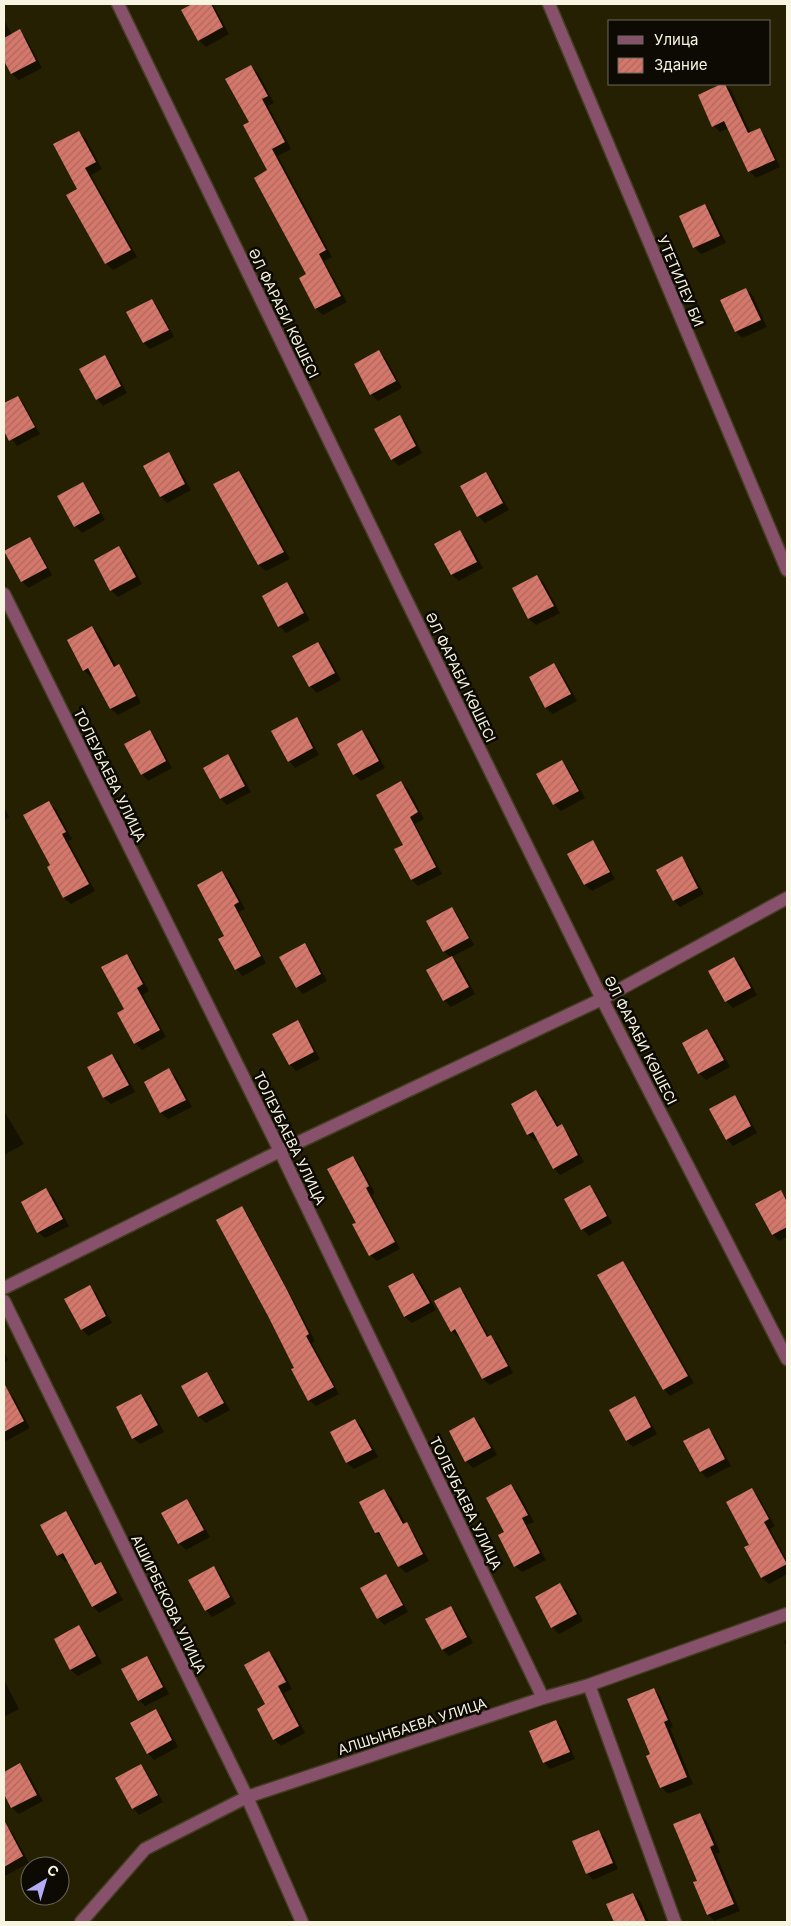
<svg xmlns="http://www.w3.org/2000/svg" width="791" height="1926" font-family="Inter,sans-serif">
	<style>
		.shadow { fill: #0007 }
		.building { fill: url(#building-hatch) }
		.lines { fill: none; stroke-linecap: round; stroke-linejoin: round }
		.minor-casing { stroke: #433e21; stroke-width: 15 }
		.minor { stroke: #87506b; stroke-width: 12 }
		.labels { text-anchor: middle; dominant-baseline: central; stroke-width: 5; stroke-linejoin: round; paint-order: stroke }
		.street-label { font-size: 14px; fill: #f7f4e2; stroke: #0c0a02 }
	</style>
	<defs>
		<pattern id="building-hatch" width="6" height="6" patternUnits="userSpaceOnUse" patternTransform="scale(1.25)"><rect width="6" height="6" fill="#d6776b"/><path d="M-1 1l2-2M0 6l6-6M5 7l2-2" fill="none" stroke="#ac695f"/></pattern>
	</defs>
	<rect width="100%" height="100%" fill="#262002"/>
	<!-- shadow -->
	<path class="shadow" d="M195 4H213L229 34 206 47 199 40 183 10Z
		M4 20 12 35 20 31 26 38 42 68 19 80 12 74 4 58Z
		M251 66 258 73 274 103 268 106 291 149 278 156 332 257 324 261 347 302 323 315 316 309 300 279 308 275 250 122Z
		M724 84 731 90 751 134 760 130 766 136 780 167 756 178 749 171 729 128 720 132 714 126 699 95Z
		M79 132 86 139 102 169 91 175 137 257 113 270 106 263 79 189Z
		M705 205 711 212 726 243 701 254 694 247 680 217Z
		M746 289 753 296 767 327 742 338 736 332Z
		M152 300 158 307 174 337 150 349 144 343 128 313Z
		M379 352 386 359 402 388 378 401 371 394 355 365Z
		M105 357 111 363 127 393 103 406 97 399Z
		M18 397 24 404 40 434 17 446 4 428V405Z
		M400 417 406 423 422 453 399 466 392 459Z
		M168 454 175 461 191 490 167 503 161 497Z
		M239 472 246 479 290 559 266 571 259 565 215 485Z
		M486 474 493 481 509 510 485 523 478 516 462 487Z
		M83 484 89 490 105 520 82 533 75 526Z
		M460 532 467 539 483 568 459 581 452 575 436 545Z
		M30 538 36 545 52 575 28 588 22 581Z
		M119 548 126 554 142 584 118 597 111 590Z
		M537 576 544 583 560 613 536 625 529 619 513 589Z
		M287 584 294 591 310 620 286 633 279 626 263 597Z
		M92 627 99 634 117 667 119 666 125 672 141 703 118 715 111 709 93 676 91 677 84 670Z
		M318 643 325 650 341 680 317 693 310 686Z
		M554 665 561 672 577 701 553 714 546 708 530 678Z
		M296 719 303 725 319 755 295 768 289 761Z
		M149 731 156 738 172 768 148 781 142 774Z
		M362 731 369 738 385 768 361 781 354 774Z
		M228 756 235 763 251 792 227 805 221 799Z
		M562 762 568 768 585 798 561 811 554 804Z
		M401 783 408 789 424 819 415 824 442 874 418 886 412 880 396 850 404 845Z
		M49 803 56 809 72 839 68 841 95 891 71 904 64 898 48 868 52 866Z
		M4 807 9 817 4 820Z
		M593 842 599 849 615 879 592 891 585 885 569 855Z
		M681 858 688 865 704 894 680 907 674 901Z
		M222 873 229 879 245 909 239 912 266 963 243 976 236 969 220 939 226 936Z
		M452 908 458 915 474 945 452 957 459 964 475 994 451 1007 444 1000 451 958 444 951Z
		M304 944 311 951 327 981 303 994 297 987Z
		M127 955 133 962 149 991 143 995 166 1037 142 1050 135 1043 125 1010Z
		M734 958 741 965 757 995 733 1008 726 1001Z
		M297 1022 304 1029 320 1059 296 1071 290 1064Z
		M707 1031 714 1037 730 1067 706 1080 699 1073Z
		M112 1055 119 1062 135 1092 111 1104 104 1098 88 1068Z
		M169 1070 176 1077 192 1107 168 1119 161 1113 145 1083Z
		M536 1091 543 1098 559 1127 561 1126 568 1133 584 1162 560 1175 554 1168 538 1139 535 1141 528 1134Z
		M734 1096 741 1103 757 1133 733 1146 727 1139Z
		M4 1111 24 1144 4 1155Z
		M353 1157 359 1164 375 1193 372 1195 400 1249 377 1261 370 1255 358 1223Z
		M590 1187 596 1193 612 1223 589 1236 582 1229Z
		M46 1189 53 1196 69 1226 45 1238 38 1232Z
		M781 1192 787 1199V1237L779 1241 773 1234Z
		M241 1208 248 1215 315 1341 312 1343 339 1394 316 1406 309 1400 296 1368Z
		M623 1263 629 1269 694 1383 670 1396 664 1389Z
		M413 1274 420 1281 436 1310 412 1323 405 1317 389 1287Z
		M89 1286 96 1293 112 1323 88 1336 82 1329Z
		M460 1288 466 1295 489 1337 491 1336 498 1343 513 1373 490 1385 483 1379 460 1337 459 1338 452 1331Z
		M4 1352 8 1360 4 1363Z
		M207 1374 213 1381 230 1410 206 1423 199 1417 183 1387Z
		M7 1391 14 1398 30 1428 6 1441 4 1438V1393Z
		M141 1395 148 1402 164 1432 140 1444 133 1438Z
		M634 1398 641 1405 657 1434 633 1447 627 1441Z
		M474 1418 481 1425 497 1455 473 1468 466 1461Z
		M355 1420 362 1427 378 1457 354 1469 347 1463 331 1433Z
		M708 1429 715 1436 731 1466 707 1478 701 1472 684 1442Z
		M511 1486 518 1492 534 1522 527 1525 546 1560 522 1572 515 1566 506 1533Z
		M384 1490 391 1497 406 1524 413 1531 429 1561 406 1573 399 1566 384 1539 376 1533Z
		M752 1490 758 1496 775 1526 770 1529 787 1561V1574L769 1584 762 1578 746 1548 751 1545Z
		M187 1501 193 1507 210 1537 186 1550 179 1543Z
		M66 1513 72 1519 97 1565 100 1564 107 1570 123 1600 99 1613 93 1606 68 1560 65 1562 58 1555Z
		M214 1567 220 1574 236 1604 212 1617 206 1610Z
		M386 1576 392 1582 408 1612 384 1625 378 1618Z
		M560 1584 567 1591 583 1621 559 1634 552 1627Z
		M450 1607 457 1614 473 1643 449 1656 443 1650 426 1620Z
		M79 1627 86 1634 102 1663 78 1676 71 1670 55 1640Z
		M787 1639V1648L784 1641Z
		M269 1652 276 1659 292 1689 284 1693 305 1733 281 1746 274 1739 267 1705Z
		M146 1657 153 1664 169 1694 145 1706 139 1700Z
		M4 1680 19 1709 4 1717Z
		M654 1689 660 1696 673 1727 670 1728 693 1784 668 1794 661 1787 652 1755Z
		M155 1710 162 1717 178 1747 154 1760 148 1753Z
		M556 1721 562 1728 575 1759 550 1769 544 1762Z
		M20 1765 27 1772 43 1801 19 1814 12 1808 4 1791V1774Z
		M141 1765 147 1772 163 1802 139 1815 133 1808Z
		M700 1814 707 1821 720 1852 716 1854 740 1911 714 1921 708 1914 699 1881Z
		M6 1827 13 1833 29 1863 5 1876 4 1828Z
		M599 1832 605 1838 618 1869 593 1880 587 1873Z
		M633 1894 640 1901 649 1922H616L608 1904Z"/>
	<!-- building -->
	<path class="building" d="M192 4H211L223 27 198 41 181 10Z
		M20 29 36 61 11 74 4 61V38Z
		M251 65 268 96 262 99 285 142 272 149 326 250 319 254 341 296 315 309 299 278 306 274 254 178 267 170 243 125 249 122 225 79Z
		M721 84H725L748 133 760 128 775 160 748 172 724 121 712 127 698 95Z
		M79 131 96 162 85 168 131 250 105 264 66 195 77 189 53 144Z
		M705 204 720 236 693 248 679 216Z
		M746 288 761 320 735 332 720 300Z
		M152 299 169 330 143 343 126 312Z
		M379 350 396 381 370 395 354 364Z
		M105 355 121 386 96 400 79 369Z
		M18 396 35 427 9 441 4 431V403Z
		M400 415 416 446 391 460 374 429Z
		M169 452 185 484 160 497 143 466Z
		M239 471 284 552 258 565 213 484Z
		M486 472 503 503 477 517 460 486Z
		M83 482 100 513 74 527 57 496Z
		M460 530 477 562 451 575 434 544Z
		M30 537 47 568 21 582 4 551Z
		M119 546 136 577 110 591 94 560Z
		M537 575 554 606 528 619 512 588Z
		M287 582 304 613 278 627 262 596Z
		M92 626 114 667 119 664 136 696 110 709 88 668 83 671 67 640Z
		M318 642 335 673 309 687 292 656Z
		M554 663 571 694 545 708 529 677Z
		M297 717 313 748 288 762 271 731Z
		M150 730 166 761 141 775 124 744Z
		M362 730 379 761 353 775 337 744Z
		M228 754 245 786 220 799 203 768Z
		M562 760 579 791 553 805 536 774Z
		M401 781 418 812 410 817 436 867 411 880 394 849 403 845 376 795Z
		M49 801 66 832 62 834 89 884 63 898 47 867 50 865 23 815Z
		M593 840 610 872 584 885 567 854Z
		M682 856 698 888 673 901 656 870Z
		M222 871 239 902 234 905 261 956 235 970 218 939 224 936 197 885Z
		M452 907 469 938 443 952 426 921Z
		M305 943 321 974 296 988 279 957Z
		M127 954 143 984 137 988 160 1030 134 1044 117 1013 124 1009 101 967Z
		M452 956 469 987 443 1001 426 970Z
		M734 957 751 988 725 1002 708 971Z
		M298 1020 314 1052 289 1065 272 1034Z
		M707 1029 724 1060 698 1074 682 1043Z
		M112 1054 129 1085 103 1098 87 1067Z
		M169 1068 186 1100 160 1113 144 1082Z
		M536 1090 557 1127 562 1124 578 1155 553 1169 533 1132 527 1135 511 1104Z
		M735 1095 751 1126 726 1140 709 1109Z
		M353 1156 369 1186 366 1188 395 1242 369 1256 352 1224 356 1223 327 1169Z
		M590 1185 607 1216 581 1230 564 1199Z
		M46 1188 63 1219 37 1233 21 1202Z
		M781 1190 787 1202V1227L772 1235 755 1204Z
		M242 1206 286 1288 309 1334 306 1336 334 1387 308 1401 291 1369 294 1368 268 1316 216 1220Z
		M623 1261 688 1376 663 1390 597 1275Z
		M413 1273 430 1303 404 1317 388 1286Z
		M90 1285 106 1316 81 1330 64 1299Z
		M460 1287 487 1337 491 1335 508 1366 482 1379 455 1329 451 1332 434 1301Z
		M207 1372 224 1403 198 1417 181 1386Z
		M4 1383 24 1421 4 1432Z
		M141 1394 158 1425 132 1439 116 1407Z
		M635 1396 651 1427 626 1441 609 1410Z
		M474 1417 491 1448 465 1462 449 1431Z
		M355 1419 372 1450 346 1463 330 1432Z
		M709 1428 725 1459 700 1472 683 1441Z
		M511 1484 528 1515 522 1518 540 1553 514 1567 498 1535 504 1532 486 1498Z
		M752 1488 769 1519 764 1522 787 1564 761 1578 744 1547 749 1545 726 1502Z
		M384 1489 403 1524 407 1522 423 1554 398 1567 379 1532 375 1533 359 1502Z
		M187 1499 204 1530 178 1544 161 1513Z
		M66 1511 95 1565 101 1562 117 1593 92 1607 63 1553 57 1556 40 1525Z
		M214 1566 230 1597 205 1611 188 1580Z
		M386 1574 403 1605 377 1619 360 1588Z
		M560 1583 577 1614 551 1628 535 1597Z
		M451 1606 467 1637 442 1650 425 1619Z
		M79 1625 96 1656 70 1670 54 1639Z
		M269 1651 286 1682 278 1686 299 1726 273 1740 257 1709 265 1704 244 1665Z
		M147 1656 163 1687 138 1701 121 1669Z
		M654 1688 668 1720 664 1722 687 1777 660 1788 646 1756 650 1754 627 1699Z
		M156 1709 172 1740 147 1754 130 1723Z
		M556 1720 570 1752 543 1763 529 1731Z
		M20 1763 37 1795 11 1808 4 1794V1772Z
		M141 1764 158 1795 132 1809 115 1778Z
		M700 1813 714 1845 710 1847 734 1904 707 1915 693 1882 697 1881 673 1824Z
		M4 1820 23 1856 4 1867Z
		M599 1830 613 1863 586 1874 572 1841Z
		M633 1893 646 1922H614L606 1904Z"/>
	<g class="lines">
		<!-- minor casing -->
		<g class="minor-casing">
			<path id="minor" d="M118 4 399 585 602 999 787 1359
				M549 4 787 570
				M4 594 280 1151 543 1698
				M4 1288 280 1151 602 999 787 898
				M4 1301 247 1797 302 1922
				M589 1685 675 1922
				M81 1922 145 1849 247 1797 543 1698 589 1685 787 1614"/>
		</g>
		<!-- minor -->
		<use href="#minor" class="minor"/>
	</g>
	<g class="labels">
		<!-- street labels -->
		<g class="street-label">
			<text transform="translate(681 281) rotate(67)">УТЕТИЛЕУ БИ</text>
			<text transform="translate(284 313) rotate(64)">ӘЛ ФАРАБИ КӨШЕСІ</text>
			<text transform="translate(461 677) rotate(64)">ӘЛ ФАРАБИ КӨШЕСІ</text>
			<text transform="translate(110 775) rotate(64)">ТОЛЕУБАЕВА УЛИЦА</text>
			<text transform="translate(641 1040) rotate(63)">ӘЛ ФАРАБИ КӨШЕСІ</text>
			<text transform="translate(290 1138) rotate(64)">ТОЛЕУБАЕВА УЛИЦА</text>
			<text transform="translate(466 1503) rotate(64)">ТОЛЕУБАЕВА УЛИЦА</text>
			<text transform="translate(169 1604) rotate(64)">АШИРБЕКОВА УЛИЦА</text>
			<text transform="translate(412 1726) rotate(-18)">АЛШЫНБАЕВА УЛИЦА</text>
		</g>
	</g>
	<!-- border -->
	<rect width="791" height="1926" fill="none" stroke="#f7f4e2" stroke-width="10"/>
	<!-- legend -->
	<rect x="608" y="20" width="162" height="65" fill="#0c0a02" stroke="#6a685c"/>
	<rect x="618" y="36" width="25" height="8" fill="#87506b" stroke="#6a685c"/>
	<text x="654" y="45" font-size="15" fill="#f7f4e2">Улица</text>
	<rect x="618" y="58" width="25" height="15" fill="url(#building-hatch)" stroke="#6a685c"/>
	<text x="654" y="70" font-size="15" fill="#f7f4e2">Здание</text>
	<!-- north arrow -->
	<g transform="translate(45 1881) rotate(38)"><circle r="24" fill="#0c0a02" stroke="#6a685c"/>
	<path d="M0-4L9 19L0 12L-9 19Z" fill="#b4acf9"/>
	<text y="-8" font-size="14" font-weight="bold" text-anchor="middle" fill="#f7f4e2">С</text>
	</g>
</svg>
